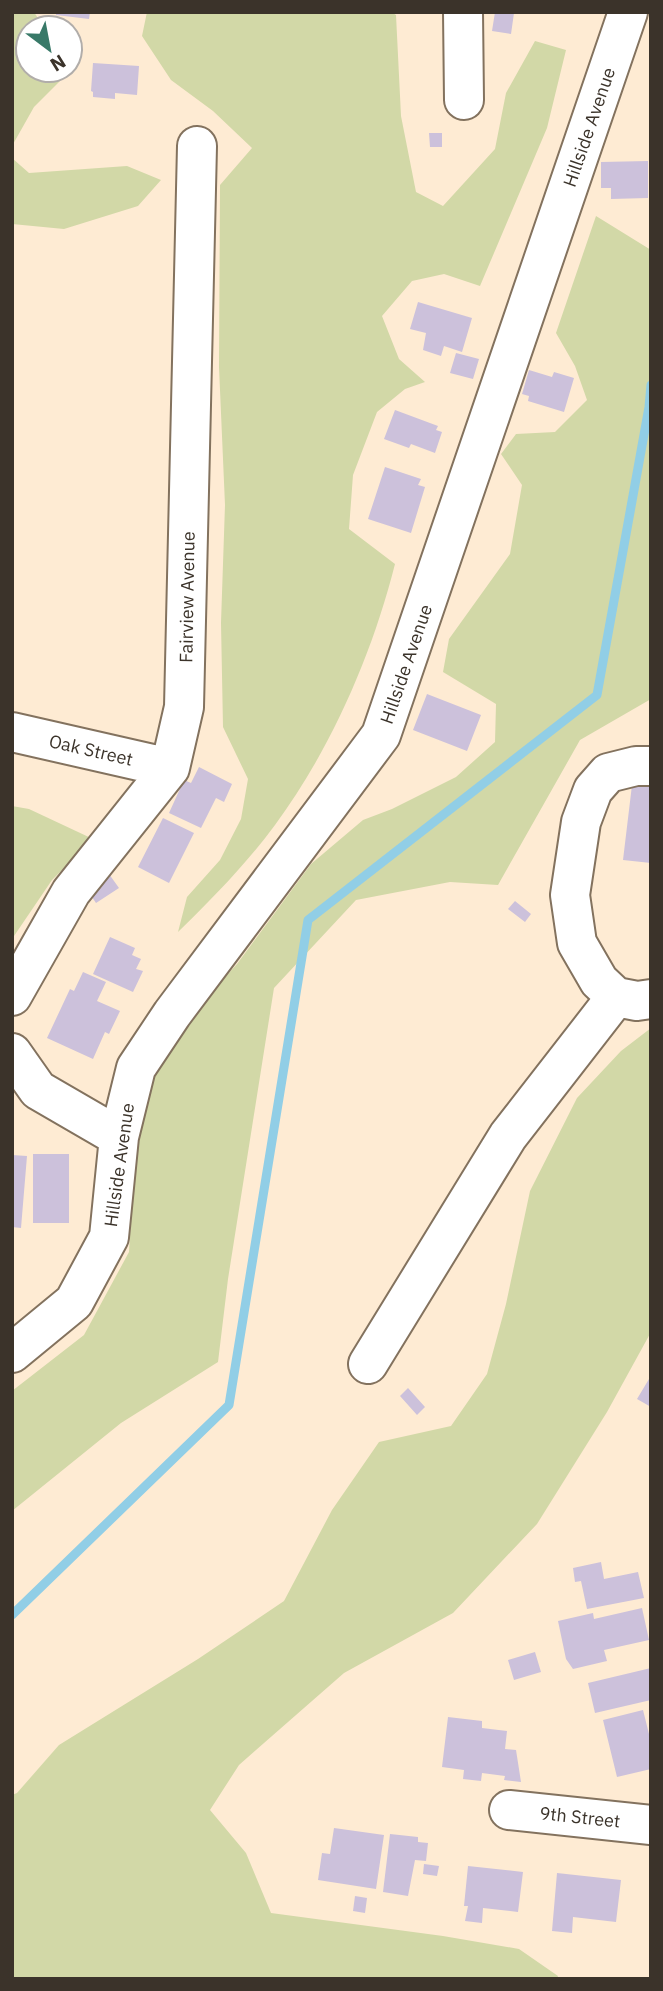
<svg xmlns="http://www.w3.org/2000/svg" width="663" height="1991" font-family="'IBM Plex Sans',sans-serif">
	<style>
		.green { fill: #d2d8a7 }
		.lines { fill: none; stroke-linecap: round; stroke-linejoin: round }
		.stream { stroke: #91cee6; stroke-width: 9 }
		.building { fill: #ccc1db }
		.minor-casing { stroke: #83725e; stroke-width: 42 }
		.minor { stroke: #fff; stroke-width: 38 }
		.labels { text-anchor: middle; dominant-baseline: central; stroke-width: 5; stroke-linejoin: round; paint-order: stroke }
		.street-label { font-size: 18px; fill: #3b332a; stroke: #fff }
	</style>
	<rect width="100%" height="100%" fill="#feebd3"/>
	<!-- green -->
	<path class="green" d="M12 12H34L44 28H28V70H65L67 74 34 107 12 146Z
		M147 12H391L396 15 401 116 416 192 443 206 495 149 506 93 535 41 566 50 547 128 480 286 444 274 412 281 382 316 399 359 425 382 405 389 377 412 353 475 349 529 395 564C372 655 331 749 275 825 247 863 212 899 178 932L187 897 220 860 241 819 248 779 223 727 221 623 225 505 219 367 220 185 252 148 213 111 171 80 142 36Z
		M12 158 29 173 127 166 161 180 138 206 64 229 12 224Z
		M596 216 651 250V699L580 740 498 885 450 882 356 900 274 988 228 1279 218 1362 121 1423 12 1511V1391L84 1335 129 1252 136 1128 165 1043 237 964 311 864 363 820 392 809 456 777 495 742 496 704 443 672 449 639 510 554 522 485 501 454 516 434 555 432 587 400 575 366 556 333Z
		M12 806 29 809 93 839 52 880 12 939Z
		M651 1028V1332L607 1412 537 1524 453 1613 344 1673 239 1765 210 1810 246 1853 271 1913 443 1936 519 1949 558 1976 557 1979H12V1795L17 1793 59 1745 198 1659 284 1601 332 1510 379 1442 451 1426 487 1374 506 1304 530 1191 577 1098 621 1051Z"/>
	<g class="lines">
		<!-- stream -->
		<path class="stream" d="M12 1615 229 1405 308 920 597 695 649 407 651 385"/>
	</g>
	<!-- building -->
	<path class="building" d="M56 12H90L89 19 56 15Z
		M495 12 514 13 511 34 492 31Z
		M93 63 139 66 137 95 115 93V99L93 97V92L91 91Z
		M429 133H442V147H430Z
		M648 161V198L611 199V188H601V162Z
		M418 302 472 318 462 352 444 346 441 356 423 350 426 333 410 329Z
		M456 353 479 359 473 379 450 373Z
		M529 370 552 377 554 372 574 378 564 412 528 401 529 396 522 394Z
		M395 410 438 426 436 430 442 432 435 453 411 444 409 448 384 439Z
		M385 467 421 479 418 485 425 487 411 533 368 519Z
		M427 694 481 715 467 751 413 730Z
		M199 767 232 784 224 802 216 798 201 828 169 813 184 780 191 783Z
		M632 785 651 787V863L623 860Z
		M163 818 194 833 169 883 138 867Z
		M109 874 119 888 96 903 86 888Z
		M515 901 531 914 525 922 508 909Z
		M110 937 135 948 132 955 141 959 136 969 143 971 133 992 93 974Z
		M83 972 106 982 97 1001 120 1011 109 1034 105 1032 93 1059 47 1038 70 989 74 991Z
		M33 1154H69V1223H33Z
		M12 1155 27 1156 21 1228 12 1227Z
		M649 1379 651 1380V1407L637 1399Z
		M408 1388 425 1407 417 1415 400 1396Z
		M601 1562 604 1579 638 1572 644 1598 587 1609 581 1581 575 1582 573 1568Z
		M642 1608 649 1640 604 1650 607 1661 573 1669 566 1659 558 1621 593 1613 594 1619Z
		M535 1652 541 1672 514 1680 508 1660Z
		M651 1668V1700L595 1713 588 1683Z
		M643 1710 651 1742V1769L617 1777 603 1720Z
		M448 1717 482 1721V1728L507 1731 505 1749 516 1750 521 1782 504 1780 505 1776 482 1773 481 1781 463 1779 464 1770 442 1767Z
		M334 1828 384 1835 376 1889 318 1880 322 1853 330 1854Z
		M390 1834 418 1837V1842L428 1843 426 1861 415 1860 408 1896 383 1892Z
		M424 1864 439 1866 437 1876 423 1874Z
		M468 1866 523 1872 518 1912 483 1908 482 1923 465 1921 468 1906H464Z
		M557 1873 621 1880 616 1922 573 1917 572 1933 552 1931Z
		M355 1896 367 1898 365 1913 353 1911Z"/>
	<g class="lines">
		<!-- minor casing -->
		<g class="minor-casing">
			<path id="minor" d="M463 12 464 100
				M12 732 170 768
				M651 766H636L608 773 593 790 581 822 570 895 577 943 599 981 616 997 637 1001 651 999
				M12 996 71 892 170 768 184 707 197 146
				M12 1053 38 1090 119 1137
				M12 1353 74 1302 109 1237 119 1137 136 1068 172 1014 381 735 628 12
				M368 1364 508 1136 616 997
				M509 1810 651 1825"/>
		</g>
		<!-- minor -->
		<use href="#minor" class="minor"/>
	</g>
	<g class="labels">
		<!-- street labels -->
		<g class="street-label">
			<text transform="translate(589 127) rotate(-71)">Hillside Avenue</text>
			<text transform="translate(187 597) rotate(-89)">Fairview Avenue</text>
			<text transform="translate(406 664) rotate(-71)">Hillside Avenue</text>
			<text transform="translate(91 750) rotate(13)">Oak Street</text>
			<text transform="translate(119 1165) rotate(-82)">Hillside Avenue</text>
			<text transform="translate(580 1817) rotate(6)">9th Street</text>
		</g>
	</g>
	<!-- border -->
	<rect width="663" height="1991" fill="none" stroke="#3b332a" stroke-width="28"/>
	<!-- north arrow -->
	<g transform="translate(49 49) rotate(148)"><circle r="33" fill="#ffffff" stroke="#b1adaa" stroke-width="2"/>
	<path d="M0-5L12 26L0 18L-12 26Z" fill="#387968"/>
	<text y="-10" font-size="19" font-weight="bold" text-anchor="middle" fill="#3b332a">N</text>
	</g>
</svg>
